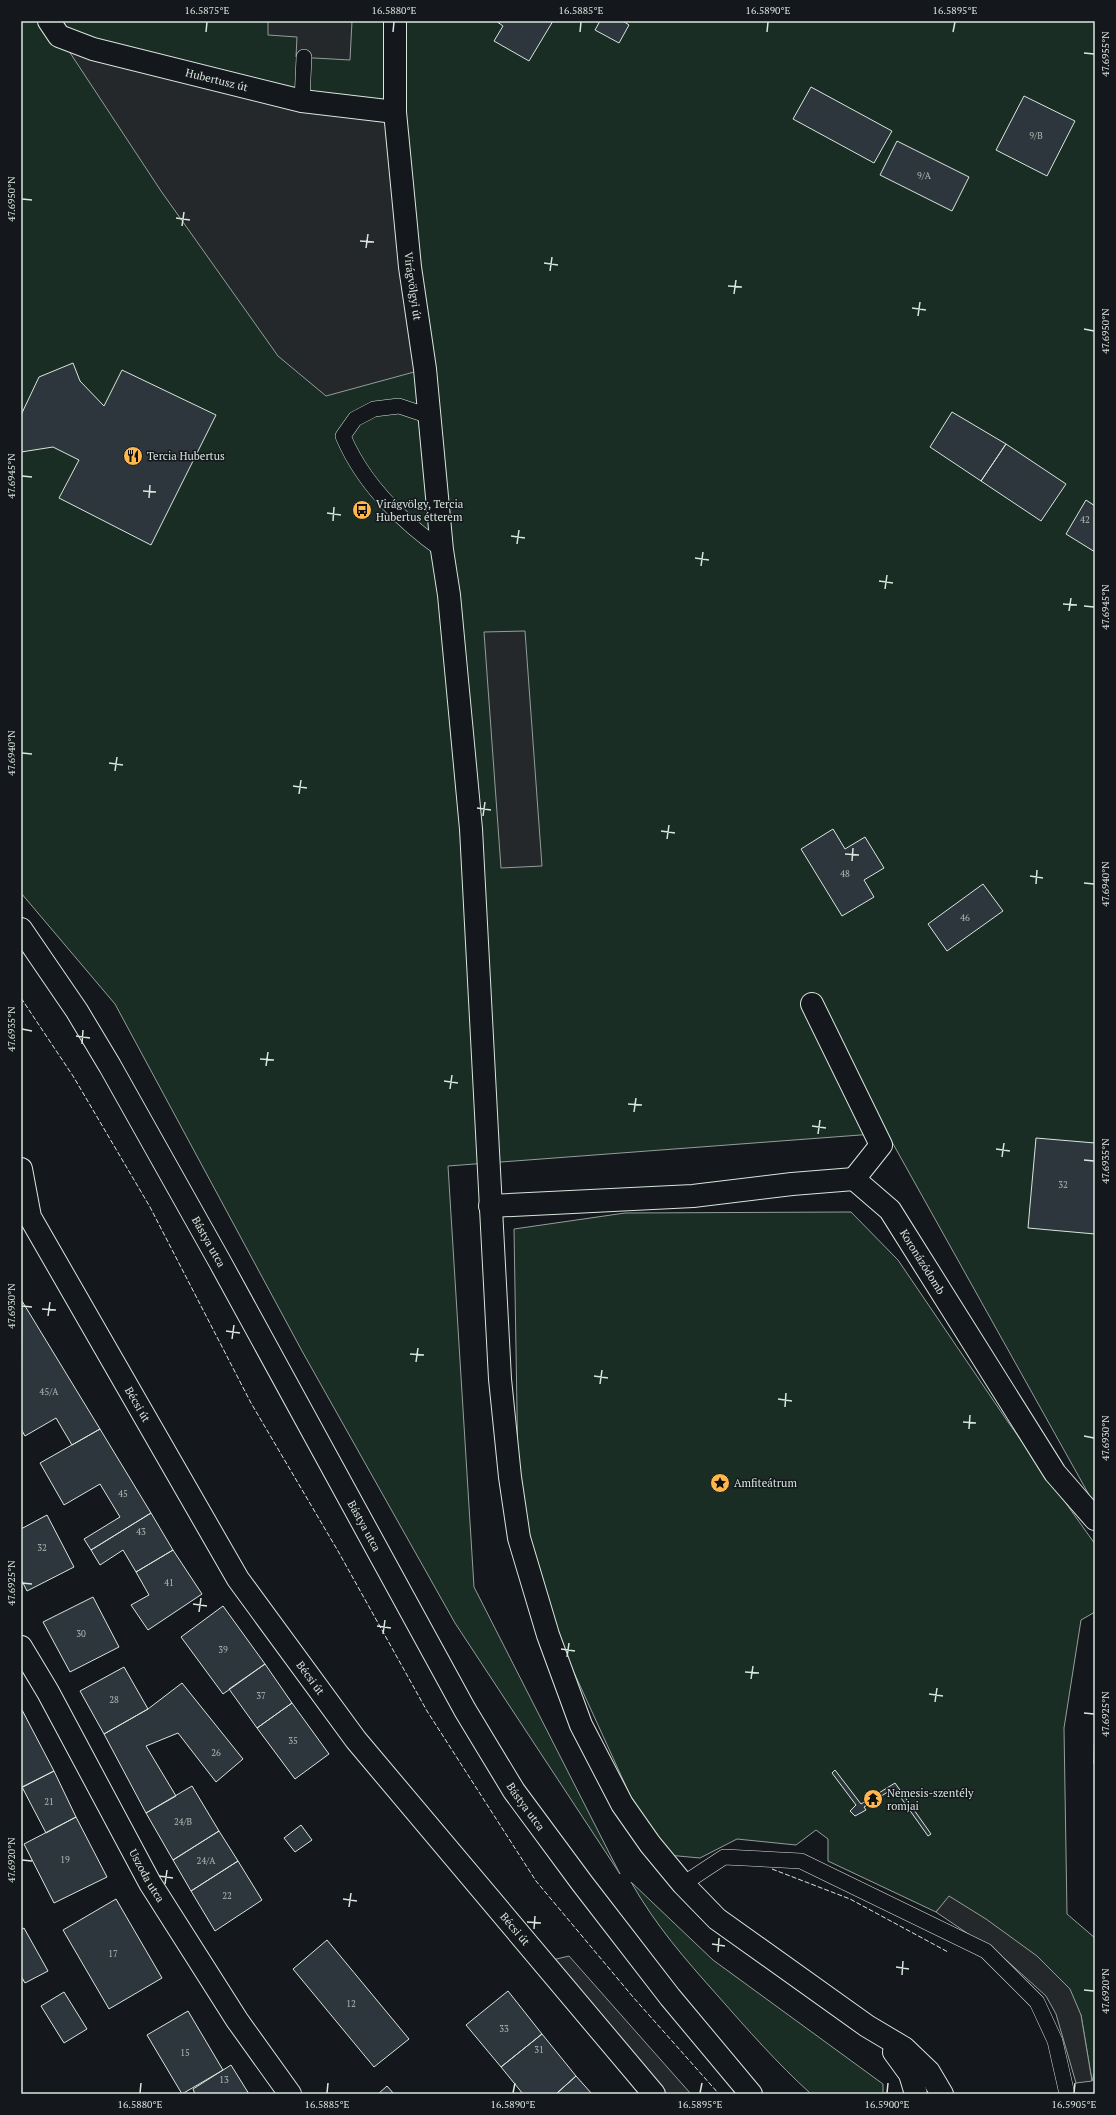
<svg xmlns="http://www.w3.org/2000/svg" width="1116" height="2115" font-family="'PT Serif',serif">
	<style>
		.green { fill: #1a2d24; stroke: #939e99 }
		.parking { fill: #24282b; stroke: #939e99 }
		.building { fill: #2c363c; stroke: #d8e6dc }
		.lines { fill: none; stroke-linecap: round; stroke-linejoin: round }
		.lane-casing { stroke: #d8e6dc; stroke-width: 16 }
		.street-casing { stroke: #d8e6dc; stroke-width: 24 }
		.primary-casing { stroke: #d8e6dc; stroke-width: 24 }
		.lane { stroke: #14181c; stroke-width: 15 }
		.street { stroke: #14181c; stroke-width: 22 }
		.primary { stroke: #14181c; stroke-width: 22 }
		.fence { stroke: #d8e6dc; stroke-width: 1; stroke-dasharray: 5 2; stroke-linecap: butt }
		.ticks { fill: none; stroke: #d8e6dc; stroke-width: 1.5 }
		.labels { text-anchor: middle; dominant-baseline: central; stroke-width: 3; stroke-linejoin: round; paint-order: stroke }
		.number-label { font-size: 9px; fill: #adbab4 }
		.street-label { font-size: 11px; fill: #d8e6dc; stroke: #14181c }
		.poi-label { font-size: 11px; fill: #d8e6dc; stroke: #14181c; text-anchor: start }
		.neatline { fill: none; stroke: #d8e6dc; stroke-width: 1.5 }
		.ticks-label { font-size: 10px; text-anchor: middle; fill: #d8e6dc }
	</style>
	<rect width="100%" height="100%" fill="#14181c"/>
	<!-- green -->
	<path class="green" d="M21 21H1095V1510L1088 1493 887 1133 448 1166 474 1587 620 1874 455 1623 302 1351 115 1004 21 893Z
		M851 1212 898 1260 1008 1422 1095 1544V1612L1081 1620 1064 1728 1067 1914 1095 1938V2071L1092 2081 1081 2015 949 1897 936 1912 828 1861V1839L816 1830 796 1845 737 1839 700 1858 667 1855 630 1795 561 1644 531 1543 518 1470 514 1229 625 1213Z
		M631 1882 713 1960 883 2084V2094H811C777 2063 748 2030 718 1996 685 1959 656 1926 631 1882Z"/>
	<!-- parking -->
	<path class="parking" d="M268 21H352L350 60 296 57 297 37 268 35Z
		M59 36 395 112 425 369 326 396 278 356 161 191Z
		M525 631 542 866 501 868 484 632Z
		M949 1896 986 1919 1037 1956 1070 1989 1081 2015 1092 2081 1076 2083 1056 2014 1046 1996 1005 1959 936 1912Z
		M569 1956 691 2094H654L544 1962Z"/>
	<!-- building -->
	<path class="building" d="M496 21H553L529 61 494 41 503 26Z
		M600 21H623L629 25 619 43 595 30Z
		M811 87 892 131 874 163 793 119Z
		M1024 96 1075 121 1047 176 996 150Z
		M897 141 969 177 952 211 880 175Z
		M73 363 80 381 104 406 122 370 216 415 151 545 59 498 79 460 53 447 21 452V415L39 377Z
		M952 412 1006 444 981 481 930 447Z
		M1006 444 1066 484 1041 521 981 481Z
		M1086 500 1095 506V552L1066 534Z
		M833 829 845 849 865 837 884 868 864 880 874 897 842 916 801 849Z
		M983 884 1003 911 947 951 928 924Z
		M1036 1138 1095 1143V1234L1028 1228Z
		M22 1301 100 1429 72 1445 56 1418 25 1436 21 1429Z
		M100 1429 151 1513 91 1550 84 1539 120 1517 100 1484 64 1505 40 1463Z
		M151 1513 173 1550 136 1572 123 1550 100 1565 91 1550Z
		M47 1515 74 1567 27 1591 21 1579V1529Z
		M173 1550 202 1594 148 1630 131 1605 149 1595 136 1572Z
		M93 1597 119 1647 70 1672 43 1622Z
		M223 1606 265 1664 223 1694 181 1637Z
		M265 1664 292 1703 257 1728 229 1689Z
		M124 1667 148 1709 104 1734 80 1691Z
		M182 1683 243 1759 216 1782 178 1733 146 1746 176 1796 146 1813 104 1734 148 1709Z
		M292 1703 329 1754 295 1779 257 1728Z
		M21 1708 54 1771 21 1788Z
		M1095 1714V1764H1094Z
		M835 1770 861 1804 895 1783 931 1834 928 1836 894 1788 864 1807 866 1810 855 1816 850 1811 856 1805 832 1773Z
		M54 1771 76 1817 46 1833 22 1787Z
		M192 1786 219 1831 173 1860 146 1813Z
		M76 1817 107 1877 54 1903 24 1844Z
		M301 1825 312 1840 295 1852 284 1838Z
		M219 1831 238 1861 191 1891 173 1860Z
		M238 1861 262 1900 215 1931 191 1891Z
		M116 1899 162 1978 109 2009 63 1930Z
		M24 1928 48 1971 25 1983 21 1976V1930Z
		M327 1940 409 2039 374 2067 293 1969Z
		M508 1991 542 2034 501 2067 466 2025Z
		M64 1992 87 2029 64 2043 41 2006Z
		M188 2011 223 2070 182 2094 147 2035Z
		M542 2034 576 2076 556 2094H523L501 2067Z
		M231 2065 249 2094H195L193 2089Z
		M576 2076 592 2094H556Z
		M387 2086 394 2094H378Z"/>
	<g class="lines">
		<!-- lane casing -->
		<g class="lane-casing">
			<path id="lane" d="M302 101 304 57
				M429 416 399 406 374 409 355 419 343 436C363 484 400 520 442 550
				M683 1884 724 1857 801 1861 986 1951 1037 2002 1055 2041 1067 2094"/>
		</g>
		<!-- street casing -->
		<g class="street-casing">
			<g id="street">
				<path id="s1" d="M49 21 59 36 93 49 302 101 395 112"/>
				<path id="s2" d="M395 21V112L410 267 425 369 442 550 449 595 471 829 500 1379 510 1477 519 1538 548 1635 581 1725 622 1804 650 1844 683 1884 717 1919 867 2026 904 2048 929 2072 942 2094"/>
				<path id="s3" d="M812 1004 881 1145 854 1179 890 1210 1055 1473 1095 1519"/>
				<path id="s4" d="M21 1169 30 1217 238 1579 356 1740 654 2094"/>
				<path d="M490 1206 693 1196 792 1184 854 1179"/>
				<path id="s5" d="M21 1647 48 1692 150 1883 237 2020 290 2094"/>
				<path d="M894 2052 910 2074 916 2094"/>
			</g>
		</g>
		<!-- primary casing -->
		<g class="primary-casing">
			<g id="primary">
				<path id="s6" d="M21 929 77 1011 110 1066 220 1262 465 1710 514 1791 582 1883 670 1997 751 2094"/>
			</g>
		</g>
		<!-- lane -->
		<use href="#lane" class="lane"/>
		<!-- street -->
		<use href="#street" class="street"/>
		<!-- primary -->
		<use href="#primary" class="primary"/>
		<!-- fence -->
		<path class="fence" d="M21 998 73 1076 150 1207 251 1403 338 1551 427 1711 536 1881 633 1997 719 2094
			M772 1869 850 1899 948 1952"/>
	</g>
	<!-- ticks -->
	<path class="ticks" d="M206 32 207 22M393 32 394 22M580 32 581 22M767 32 768 22M953 32 955 22M1084 53 1094 54M22 199 32 200M176 218 190 220M182 226 184 212M360 241 374 242M366 248 368 234M544 263 558 265M550 271 552 257M728 286 742 287M734 294 736 280M912 308 926 310M918 316 920 302M1084 329 1094 331M22 476 32 477M143 491 156 492M149 498 150 485M327 513 341 515M333 521 334 507M511 536 525 538M517 544 519 530M695 558 709 560M701 566 703 552M879 581 893 583M885 589 887 575M1063 604 1077 605M1084 606 1094 607M1069 611 1071 598M22 753 32 754M109 763 123 765M115 771 117 757M293 786 307 788M299 794 301 780M477 808 491 810M483 816 485 802M661 831 675 833M667 839 669 825M845 854 859 855M852 861 853 848M1030 876 1043 878M1084 883 1094 884M1036 884 1037 870M22 1029 32 1031M76 1036 90 1038M82 1044 83 1030M260 1059 274 1060M266 1066 268 1052M444 1081 458 1083M450 1089 452 1075M628 1104 642 1105M634 1112 636 1098M812 1126 826 1128M818 1134 820 1120M996 1149 1010 1151M1002 1157 1004 1143M1084 1160 1094 1161M22 1306 32 1307M42 1309 56 1310M48 1316 50 1302M226 1331 240 1333M232 1339 234 1325M410 1354 424 1355M416 1362 418 1348M594 1376 608 1378M600 1384 602 1370M778 1399 792 1401M785 1407 786 1393M963 1422 976 1423M969 1429 970 1415M1084 1436 1094 1438M22 1583 32 1584M193 1604 207 1606M199 1612 201 1598M377 1626 391 1628M383 1634 385 1620M561 1649 575 1651M567 1657 569 1643M745 1672 759 1673M751 1679 753 1666M929 1694 943 1696M935 1702 937 1688M1084 1713 1094 1714M22 1860 32 1861M159 1876 173 1878M165 1884 167 1870M343 1899 357 1901M349 1907 351 1893M527 1922 541 1923M534 1929 535 1916M712 1944 725 1946M718 1952 719 1938M896 1967 909 1969M902 1975 903 1961M1084 1990 1094 1991M140 2093 141 2083M327 2093 328 2083M513 2093 515 2083M700 2093 702 2083M887 2093 888 2083M1074 2093 1075 2083"/>
	<!-- icons -->
	<defs>
		<g id="restaurant-disc" transform="scale(1)"><circle r="9.5" fill="#ffb74d" stroke="#14181c"/><path d="M-5-6h1v4h1v-4h1v4h1v-4h1v5L-1.5 .5V6h-2V.5L-5-1ZM5-6V6H3V1.5H1.5Q1.5-4 5-6Z" fill="#111"/></g>
		<g id="bus-disc" transform="scale(1)"><circle r="9.5" fill="#ffb74d" stroke="#14181c"/><path d="M-5-6H5V4H4V6H2V4H-2V6H-4V4H-5ZM-3.5-4V0h7V-4ZM-3.5 1.2v1.5H-2V1.2ZM2 1.2v1.5H3.5V1.2Z" fill="#111"/></g>
		<g id="sight-disc" transform="scale(1)"><circle r="9.5" fill="#ffb74d" stroke="#14181c"/><path d="M0-6L1.8-2.2L6-1.7L2.9 1.2L3.7 5.4L0 3.3L-3.7 5.4L-2.9 1.2L-6-1.7L-1.8-2.2Z" fill="#111"/></g>
		<g id="temple-disc" transform="scale(1)"><circle r="9.5" fill="#ffb74d" stroke="#14181c"/><path d="M0-6L5-2H3V0L6.5 2.5H4V6H1.5V3h-3V6H-4V2.5H-6.5L-3 0V-2H-5Z" fill="#111"/></g>
	</defs>
	<g fill-rule="evenodd">
		<use href="#restaurant-disc" x="133" y="456"/>
		<use href="#bus-disc" x="362" y="510"/>
		<use href="#sight-disc" x="720" y="1483"/>
		<use href="#temple-disc" x="873" y="1799"/>
	</g>
	<g class="labels">
		<!-- number labels -->
		<g class="number-label">
			<text x="1036" y="136">9/B</text>
			<text x="924" y="176">9/A</text>
			<text x="1085" y="520">42</text>
			<text x="845" y="874">48</text>
			<text x="965" y="918">46</text>
			<text x="1063" y="1185">32</text>
			<text x="49" y="1392">45/A</text>
			<text x="123" y="1494">45</text>
			<text x="141" y="1532">43</text>
			<text x="42" y="1548">32</text>
			<text x="169" y="1583">41</text>
			<text x="81" y="1634">30</text>
			<text x="223" y="1650">39</text>
			<text x="261" y="1696">37</text>
			<text x="114" y="1700">28</text>
			<text x="293" y="1741">35</text>
			<text x="216" y="1753">26</text>
			<text x="49" y="1802">21</text>
			<text x="183" y="1822">24/B</text>
			<text x="65" y="1860">19</text>
			<text x="206" y="1861">24/A</text>
			<text x="227" y="1896">22</text>
			<text x="113" y="1954">17</text>
			<text x="351" y="2004">12</text>
			<text x="504" y="2029">33</text>
			<text x="539" y="2050">31</text>
			<text x="185" y="2053">15</text>
			<text x="224" y="2080">13</text>
		</g>
		<!-- street labels -->
		<g class="street-label">
			<text stroke="none"><textPath href="#s1" startOffset="182">Hubertusz út</textPath></text>
			<text stroke="none"><textPath href="#s2" startOffset="266">Virágvölgyi út</textPath></text>
			<text stroke="none"><textPath href="#s6" startOffset="365">Bástya utca</textPath></text>
			<text stroke="none"><textPath href="#s3" startOffset="309">Koronázódomb</textPath></text>
			<text stroke="none"><textPath href="#s4" startOffset="265">Bécsi út</textPath></text>
			<text stroke="none"><textPath href="#s6" startOffset="689">Bástya utca</textPath></text>
			<text stroke="none"><textPath href="#s4" startOffset="589">Bécsi út</textPath></text>
			<text stroke="none"><textPath href="#s6" startOffset="1013">Bástya utca</textPath></text>
			<text stroke="none"><textPath href="#s5" startOffset="261">Uszoda utca</textPath></text>
			<text stroke="none"><textPath href="#s4" startOffset="913">Bécsi út</textPath></text>
		</g>
		<!-- poi labels -->
		<g class="poi-label">
			<text x="147" y="456">Tercia Hubertus</text>
			<text x="376" y="504">Virágvölgy, Tercia<tspan x="376" dy="13">Hubertus étterem</tspan></text>
			<text x="734" y="1483">Amfiteátrum</text>
			<text x="887" y="1793">Nemesis-szentély<tspan x="887" dy="13">romjai</tspan></text>
		</g>
	</g>
	<!-- border -->
	<rect width="1116" height="2115" fill="none" stroke="#14181c" stroke-width="44"/>
	<rect x="22" y="22" width="1072" height="2071" class="neatline"/>
	<g class="ticks-label">
		<text x="207" y="14">16.5875°E</text>
		<text x="394" y="14">16.5880°E</text>
		<text x="581" y="14">16.5885°E</text>
		<text x="768" y="14">16.5890°E</text>
		<text x="955" y="14">16.5895°E</text>
		<text transform="translate(1105 54) rotate(-90)" y="4">47.6955°N</text>
		<text transform="translate(11 199) rotate(-90)" y="4">47.6950°N</text>
		<text transform="translate(1105 331) rotate(-90)" y="4">47.6950°N</text>
		<text transform="translate(11 476) rotate(-90)" y="4">47.6945°N</text>
		<text transform="translate(1105 607) rotate(-90)" y="4">47.6945°N</text>
		<text transform="translate(11 753) rotate(-90)" y="4">47.6940°N</text>
		<text transform="translate(1105 884) rotate(-90)" y="4">47.6940°N</text>
		<text transform="translate(11 1029) rotate(-90)" y="4">47.6935°N</text>
		<text transform="translate(1105 1161) rotate(-90)" y="4">47.6935°N</text>
		<text transform="translate(11 1306) rotate(-90)" y="4">47.6930°N</text>
		<text transform="translate(1105 1438) rotate(-90)" y="4">47.6930°N</text>
		<text transform="translate(11 1583) rotate(-90)" y="4">47.6925°N</text>
		<text transform="translate(1105 1714) rotate(-90)" y="4">47.6925°N</text>
		<text transform="translate(11 1860) rotate(-90)" y="4">47.6920°N</text>
		<text transform="translate(1105 1991) rotate(-90)" y="4">47.6920°N</text>
		<text x="140" y="2108">16.5880°E</text>
		<text x="327" y="2108">16.5885°E</text>
		<text x="513" y="2108">16.5890°E</text>
		<text x="700" y="2108">16.5895°E</text>
		<text x="887" y="2108">16.5900°E</text>
		<text x="1074" y="2108">16.5905°E</text>
	</g>
</svg>
